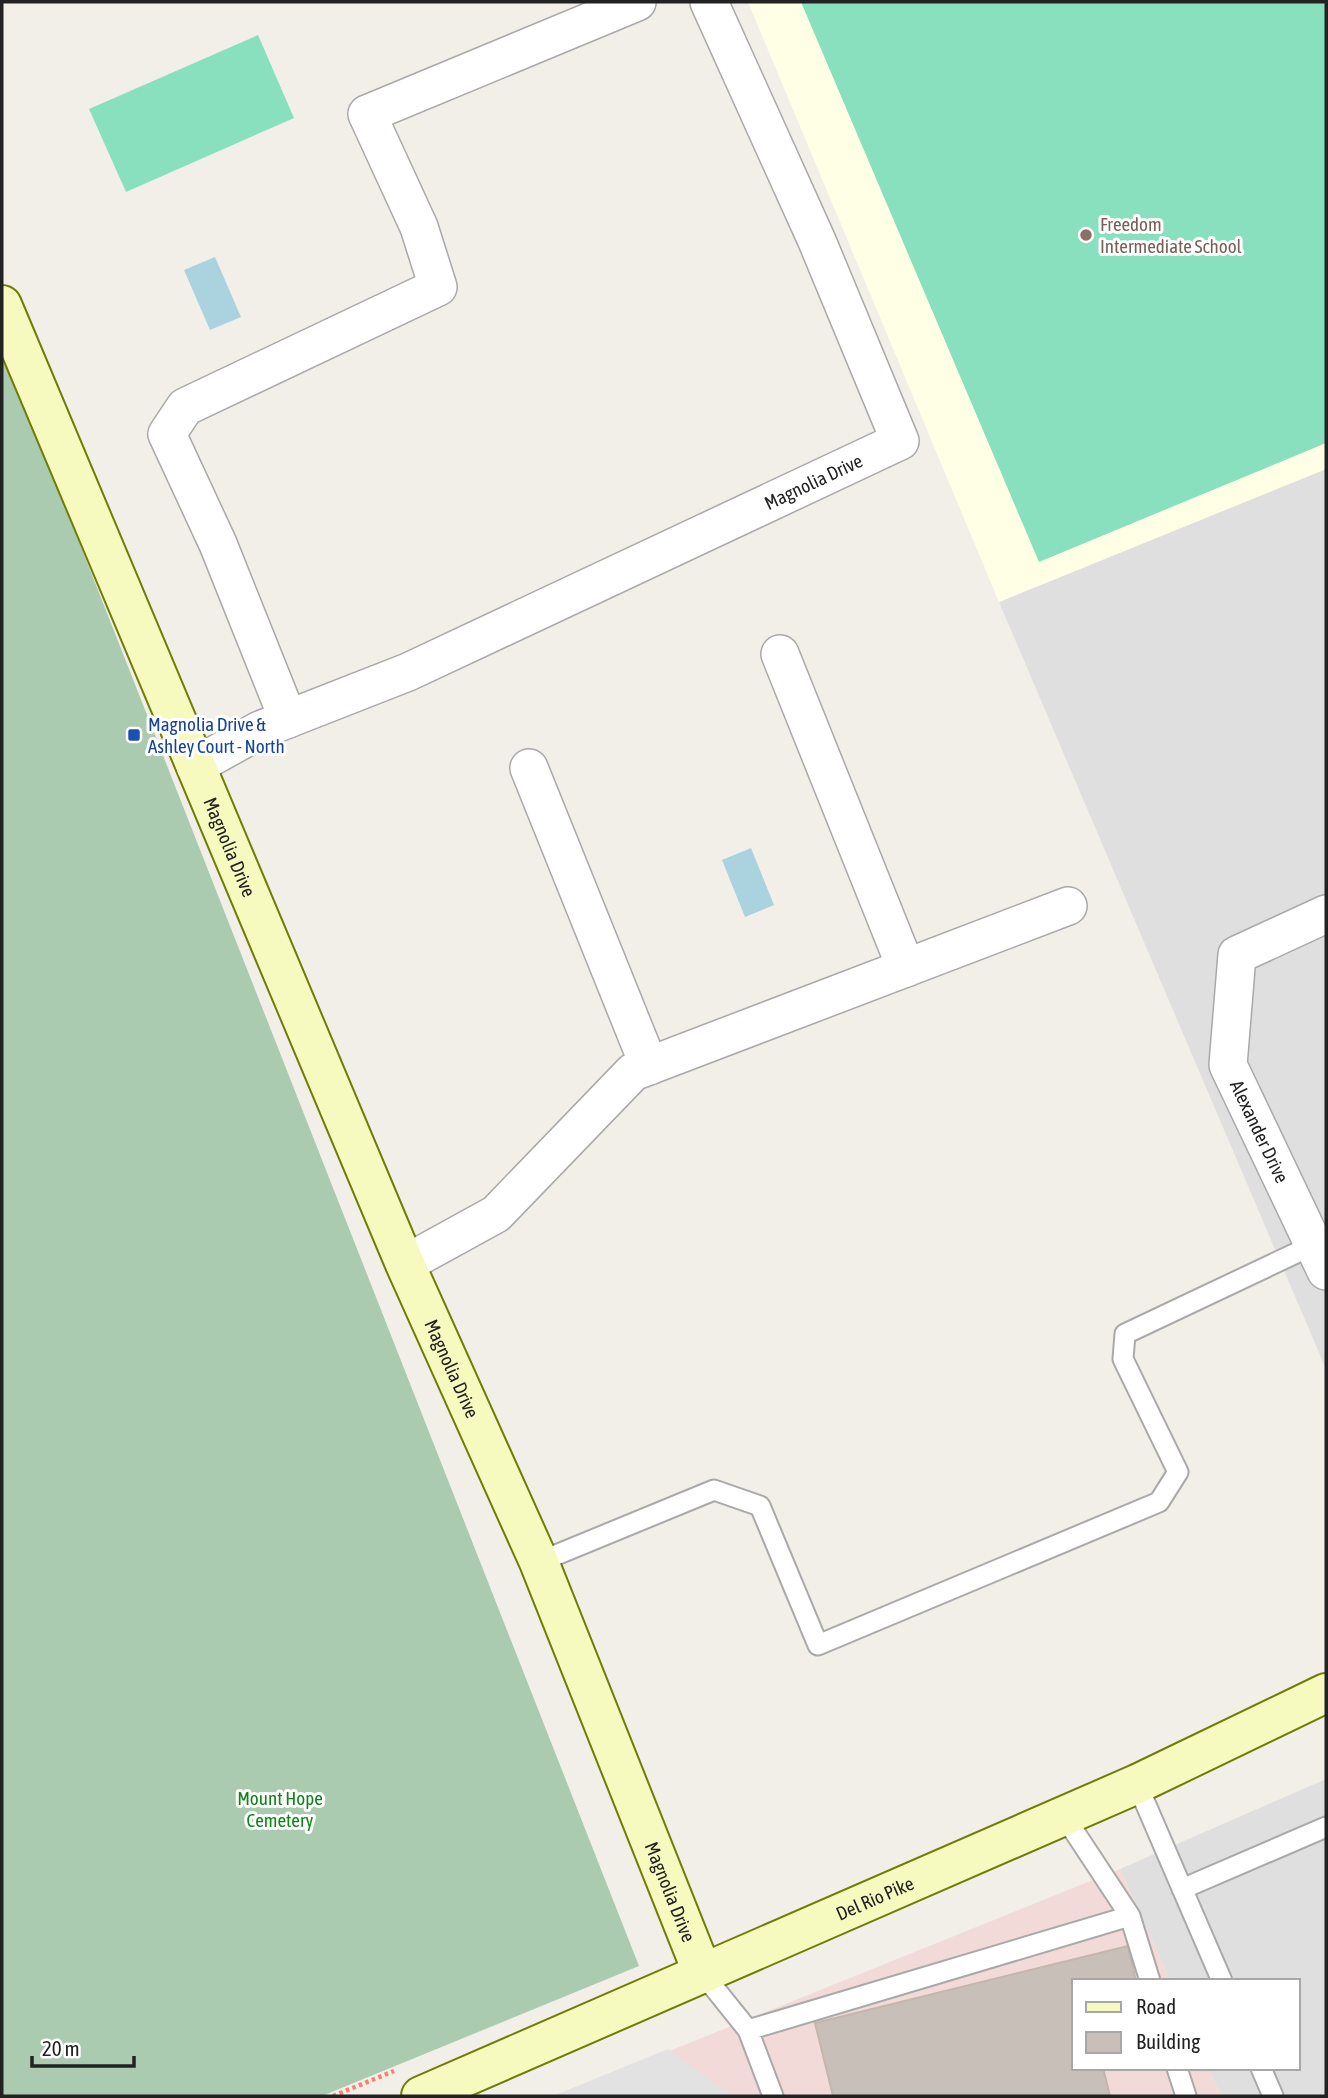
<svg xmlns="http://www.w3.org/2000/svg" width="1328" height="2098" font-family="'Asap Condensed',sans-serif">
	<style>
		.residential { fill: #e0dfdf }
		.commercial { fill: #f2dad9 }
		.education { fill: #ffffe5 }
		.cemetery { fill: #aacbaf }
		.pitch { fill: #88e0be }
		.parking { fill: #e2e2e2 }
		.water { fill: #aad3df }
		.building { fill: #c7bfb8; stroke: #c4b6ab; stroke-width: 2 }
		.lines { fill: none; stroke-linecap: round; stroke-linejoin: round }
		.lane-casing { stroke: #a9a9a9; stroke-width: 23 }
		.street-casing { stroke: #a9a9a9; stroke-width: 40 }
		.secondary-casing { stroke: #707d05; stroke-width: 42 }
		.path { stroke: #fa8072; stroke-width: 4.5; stroke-dasharray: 3.5 3.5; stroke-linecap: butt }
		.lane { stroke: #fff; stroke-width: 19 }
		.street { stroke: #fff; stroke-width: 37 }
		.secondary { stroke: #f7fabf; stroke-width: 38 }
		.education-dot { fill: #8d6e63; stroke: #fff; stroke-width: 2.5 }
		.transit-dot { fill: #1a4fb4; stroke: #fff; stroke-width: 2.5 }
		.labels { text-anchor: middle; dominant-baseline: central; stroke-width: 6; stroke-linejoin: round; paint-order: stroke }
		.education-label { font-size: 19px; fill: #785e54; stroke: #fff; text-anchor: start }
		.street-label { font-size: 19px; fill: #222; stroke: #fff }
		.transit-label { font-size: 19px; fill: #164399; stroke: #fff; text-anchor: start }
		.park-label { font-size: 19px; fill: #0c8416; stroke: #fff }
	</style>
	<rect width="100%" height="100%" fill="#f2efe9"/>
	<!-- residential -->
	<path class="residential" d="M1326 469V1369L999 602Z
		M1326 1779V2096H1221L1208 2068H1298V1981H1170L1120 1869Z"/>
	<!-- commercial -->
	<path class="commercial" d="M1120 1869 1170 1981H1074V2068H1208L1221 2096H558Z"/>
	<!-- education -->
	<path class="education" d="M748 2H1326V469L999 602Z"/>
	<!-- cemetery -->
	<path class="cemetery" d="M2 346 639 1966 322 2096H2Z"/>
	<!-- pitch -->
	<path class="pitch" d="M801 2H1326V443L1039 562Z
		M258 35 294 118 126 192 89 109Z"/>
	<!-- parking -->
	<path class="parking" d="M668 2049 732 2096H553Z"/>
	<!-- water -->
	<path class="water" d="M215 257 241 317 210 330 184 270Z
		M751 848 774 905 745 917 722 860Z"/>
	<!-- building -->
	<path class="building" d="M1128 1946 1136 1981H1074V2068H1103L1110 2096H833L815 2023Z"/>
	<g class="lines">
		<!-- lane casing -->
		<g class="lane-casing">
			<path id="lane" d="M539 1562 714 1490 760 1506 818 1645 1159 1502 1178 1472 1123 1359 1125 1334 1313 1245
				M1137 1784 1222 1981
				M1064 1816 1130 1916 1150 1981
				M1182 1889 1326 1827
				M703 1974 748 2030 773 2096
				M748 2030 1130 1916
				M1177 2068 1186 2096
				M1261 2068 1273 2096"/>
		</g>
		<!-- street casing -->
		<g class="street-casing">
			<g id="street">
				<path d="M780 654 906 968"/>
				<path d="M288 719 218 544 167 434 185 407 438 287 419 227 367 114 637 2"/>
				<path id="s1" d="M195 766 260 730 408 672 900 441 817 241 709 2"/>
				<path d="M529 768 649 1066"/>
				<path id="s2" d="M1326 914 1237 955 1228 1065 1326 1271"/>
				<path d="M405 1264 496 1214 633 1072 1068 906"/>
			</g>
		</g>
		<!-- secondary casing -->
		<g class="secondary-casing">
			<g id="secondary">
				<path id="s3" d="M2 305 405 1264 539 1562 703 1974"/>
				<path id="s4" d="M421 2096 1137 1784 1326 1693"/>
			</g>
		</g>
		<!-- path -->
		<path class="path" d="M333 2096 394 2071"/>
		<!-- lane -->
		<use href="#lane" class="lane"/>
		<!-- street -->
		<use href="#street" class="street"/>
		<!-- secondary -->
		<use href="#secondary" class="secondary"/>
	</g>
	<!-- markers -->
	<circle class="education-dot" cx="1086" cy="235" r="7"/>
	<rect class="transit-dot" x="127" y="728" width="14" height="14" rx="3.5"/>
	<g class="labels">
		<!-- education labels -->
		<g class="education-label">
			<text x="1100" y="224">Freedom<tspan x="1100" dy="22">Intermediate School</tspan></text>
		</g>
		<!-- street labels -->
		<g class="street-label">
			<text stroke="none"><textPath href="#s1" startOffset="681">Magnolia Drive</textPath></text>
			<text stroke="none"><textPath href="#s3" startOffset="588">Magnolia Drive</textPath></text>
			<text stroke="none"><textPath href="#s2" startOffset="282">Alexander Drive</textPath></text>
			<text stroke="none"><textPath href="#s3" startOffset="1155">Magnolia Drive</textPath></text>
			<text stroke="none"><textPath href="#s3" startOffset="1722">Magnolia Drive</textPath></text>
			<text stroke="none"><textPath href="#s4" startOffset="495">Del Rio Pike</textPath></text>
		</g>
		<!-- transit labels -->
		<g class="transit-label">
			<text x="148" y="724">Magnolia Drive &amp;<tspan x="148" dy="22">Ashley Court - North</tspan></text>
		</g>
		<!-- park labels -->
		<g class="park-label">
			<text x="280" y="1798">Mount Hope<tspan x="280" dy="22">Cemetery</tspan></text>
		</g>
	</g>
	<!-- border -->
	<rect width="1328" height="2098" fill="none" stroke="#222222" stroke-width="7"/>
	<!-- legend -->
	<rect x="1072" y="1979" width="228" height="91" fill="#ffffff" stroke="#a7a7a7" stroke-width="2"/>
	<rect x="1086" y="2002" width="35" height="10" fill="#f7fabf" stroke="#a7a7a7" stroke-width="2"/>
	<text x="1136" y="2014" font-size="21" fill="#222222">Road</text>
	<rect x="1086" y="2032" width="35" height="21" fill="#c7bfb8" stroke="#a7a7a7" stroke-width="2"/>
	<text x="1136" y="2049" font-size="21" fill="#222222">Building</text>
	<!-- scale -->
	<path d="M32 2056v10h102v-10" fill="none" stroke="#222222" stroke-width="3.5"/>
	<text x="42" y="2056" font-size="21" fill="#222222" stroke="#ffffff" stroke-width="5" paint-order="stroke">20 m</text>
</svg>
